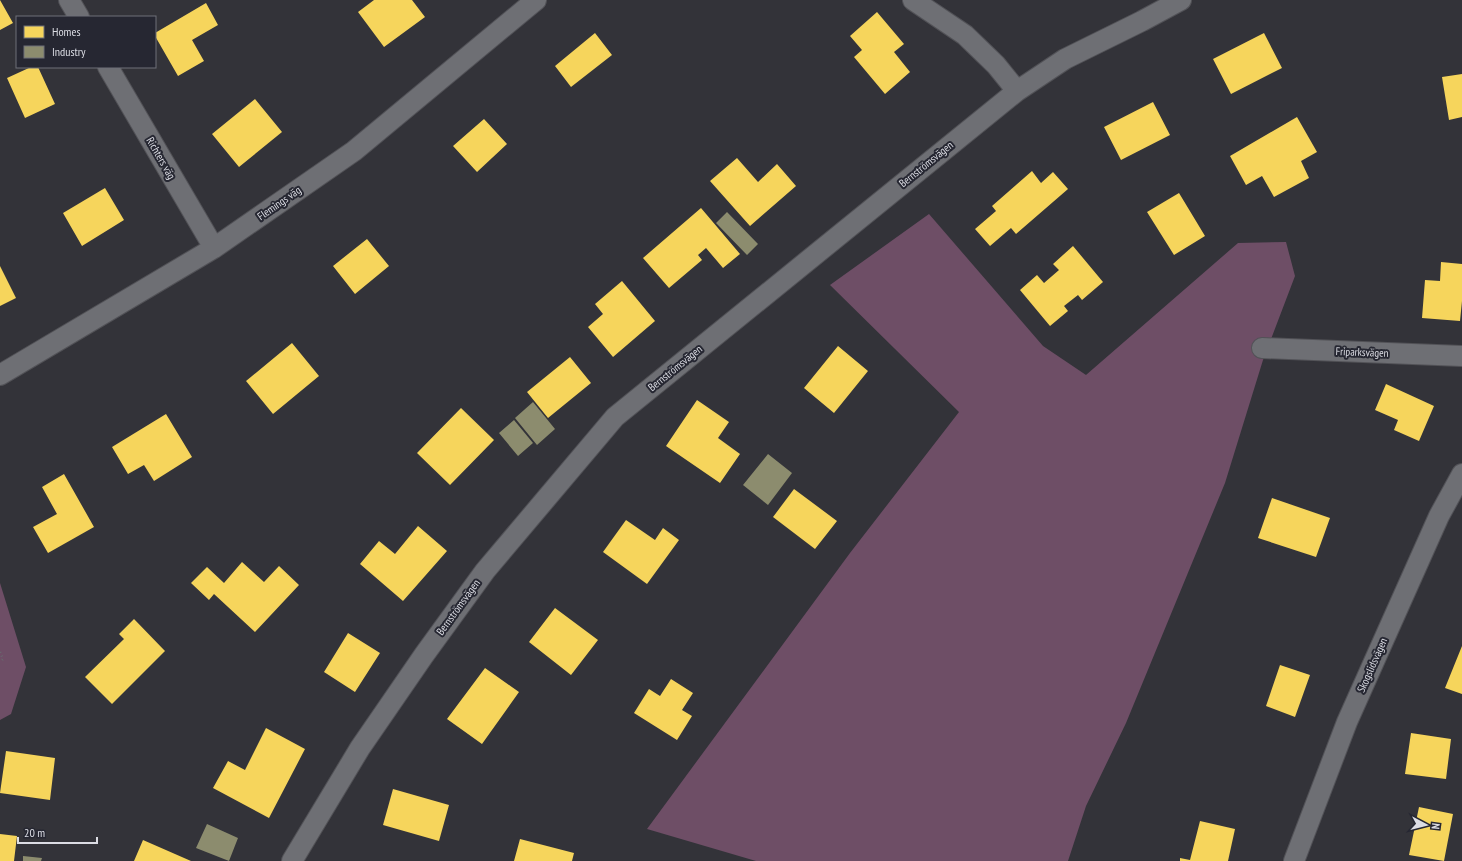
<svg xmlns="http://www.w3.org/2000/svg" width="1462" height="861" font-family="'PT Sans Narrow',sans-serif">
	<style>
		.forest { fill: #6e4e66 }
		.homes { fill: #f6d55c }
		.industry { fill: #8c8c6e }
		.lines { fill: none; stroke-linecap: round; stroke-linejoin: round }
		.minor-casing { stroke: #525257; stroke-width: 22 }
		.path { stroke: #696a6f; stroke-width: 2.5; stroke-dasharray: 1 3; stroke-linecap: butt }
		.minor { stroke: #6e6f74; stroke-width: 20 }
		.labels { text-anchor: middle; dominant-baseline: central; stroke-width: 4; stroke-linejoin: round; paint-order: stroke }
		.street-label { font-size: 11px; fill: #dcdde4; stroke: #262732 }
	</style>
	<rect width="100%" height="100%" fill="#333339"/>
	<!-- forest -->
	<path class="forest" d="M929 214 1043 346 1086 375 1238 243 1286 242 1295 276 1263 360 1225 483 1126 723 1086 806 1068 861H756L647 829 850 553 959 412 830 285Z
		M0 583 26 667 11 714 0 720Z"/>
	<!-- homes -->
	<path class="homes" d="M0 0 13 23 0 30Z
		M374 0H412L425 17 384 47 358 12Z
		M206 3 218 25 192 40 204 61 178 76 155 36V33Z
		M877 12 904 44 894 52 910 72 885 94 854 57 862 50 850 36Z
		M595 33 612 55 571 87 555 66Z
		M1264 33 1282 68 1231 94 1213 59Z
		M31 67H38L55 104 25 118 7 78Z
		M1462 74V117L1449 120 1442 77Z
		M255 99 282 132 239 167 212 134Z
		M1153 102 1170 135 1121 160 1104 127Z
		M1297 117 1317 152 1301 161 1309 178 1274 197 1262 176 1246 185 1230 156Z
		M484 119 507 144 477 172 453 146Z
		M737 158 758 182 777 164 796 186 750 226 710 181Z
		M1032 171 1041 183 1053 172 1068 189 1016 234 1011 228 990 246 975 229 996 211 992 206Z
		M105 188 124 220 82 246 63 213Z
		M1179 193 1205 236 1174 255 1147 212Z
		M701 208 740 254 723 268 706 248 698 255 702 260 669 288 643 258Z
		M367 239 389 266 355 294 333 266Z
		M1073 246 1103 282 1082 300 1078 295 1064 306 1068 311 1050 326 1020 290 1037 275 1044 283 1059 270 1053 264Z
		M1441 262 1462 264V301L1460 321 1422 318 1425 280 1440 281Z
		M0 266 16 298 0 306Z
		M622 281 655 321 613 357 588 327 603 314 595 304Z
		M292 343 319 376 273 414 246 381Z
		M838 346 868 371 834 413 804 388Z
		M570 357 591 383 548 418 527 392Z
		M1386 384 1434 406 1419 441 1394 430 1398 420 1375 410Z
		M697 400 729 422 718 438 740 454 720 483 666 446Z
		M461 408 494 440 450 485 417 453Z
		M166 414 192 457 154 481 144 465 128 474 112 447Z
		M64 474 94 527 48 553 33 527 57 514 42 487Z
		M794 489 837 521 815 549 773 517Z
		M1272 498 1330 518 1316 557 1258 538Z
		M626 520 655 540 663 528 679 540 647 584 603 552Z
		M418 526 447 551 403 601 360 564 379 541 395 554Z
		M242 562 264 582 279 566 299 585 255 632 214 594 209 600 191 583 207 567 224 583Z
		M555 608 598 640 571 675 529 642Z
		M134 619 165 651 112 704 85 677 124 639 119 634Z
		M348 633 380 653 355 692 324 672Z
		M1462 646V694L1445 688Z
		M1280 665 1310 675 1295 717 1266 706Z
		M485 668 519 692 482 744 447 719Z
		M671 679 693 693 682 710 692 716 677 740 634 713 649 689 660 696Z
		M266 728 305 749 269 818 213 788 228 761 245 770Z
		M1411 733 1451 739 1446 779 1405 774Z
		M6 751 55 758 50 800 0 793Z
		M393 789 449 805 439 841 383 825Z
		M1419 807 1453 814 1444 861 1409 855Z
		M1200 821 1235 829 1228 861H1180V858L1190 860Z
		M0 834 17 836 14 861H0Z
		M520 839 574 853 572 861H514Z
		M143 840 191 861H134Z"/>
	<!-- industry -->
	<path class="industry" d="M727 212 758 244 747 255 716 223Z
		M533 402 555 429 537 445 515 418Z
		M514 420 533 443 518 456 499 433Z
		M768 454 792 473 768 505 743 485Z
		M207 824 238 838 229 861 196 848Z
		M23 856 42 858 41 861H23Z"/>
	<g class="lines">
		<!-- minor casing -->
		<g class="minor-casing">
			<path id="minor" d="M69 0 79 17
				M913 0 965 35 996 65 1017 91
				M108 67 214 248
				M1262 348 1462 356
				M0 375 214 248 354 151 536 0
				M292 861 360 748 424 655 485 571 615 417 1017 91 1065 59 1142 21 1181 0
				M1294 861 1347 722 1439 516 1462 474"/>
		</g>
		<!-- path -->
		<path class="path" d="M0 652 3 659 0 662"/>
		<!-- minor -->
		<use href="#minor" class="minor"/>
	</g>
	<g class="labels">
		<!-- street labels -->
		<g class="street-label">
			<text transform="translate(161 158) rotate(60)">Richters väg</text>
			<text transform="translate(926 164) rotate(-39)">Bernströmsvägen</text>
			<text transform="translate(279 203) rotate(-35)">Flemings väg</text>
			<text transform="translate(1362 352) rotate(2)">Friparksvägen</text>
			<text transform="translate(675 368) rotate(-39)">Bernströmsvägen</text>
			<text transform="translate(458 607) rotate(-54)">Bernströmsvägen</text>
			<text transform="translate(1372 665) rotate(-66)">Skogslidsvägen</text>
		</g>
	</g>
	<!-- legend -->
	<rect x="16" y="16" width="140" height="52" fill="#262732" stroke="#6f7079"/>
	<rect x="24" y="26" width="20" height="12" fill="#f6d55c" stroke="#6f7079"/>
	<text x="52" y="36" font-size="12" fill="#dcdde4">Homes</text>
	<rect x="24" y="46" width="20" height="12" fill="#8c8c6e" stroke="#6f7079"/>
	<text x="52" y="56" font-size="12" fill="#dcdde4">Industry</text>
	<!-- north arrow -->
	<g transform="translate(1426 825) rotate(97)" stroke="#262732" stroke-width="3" paint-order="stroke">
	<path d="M0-3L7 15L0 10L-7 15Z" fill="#dcdde4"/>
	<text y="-6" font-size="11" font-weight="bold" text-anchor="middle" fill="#dcdde4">N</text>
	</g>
	<!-- scale -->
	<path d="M18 837v6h79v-6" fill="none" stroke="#dcdde4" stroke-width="2"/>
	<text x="24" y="837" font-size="12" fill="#dcdde4" stroke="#262732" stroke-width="3" paint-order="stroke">20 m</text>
</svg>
